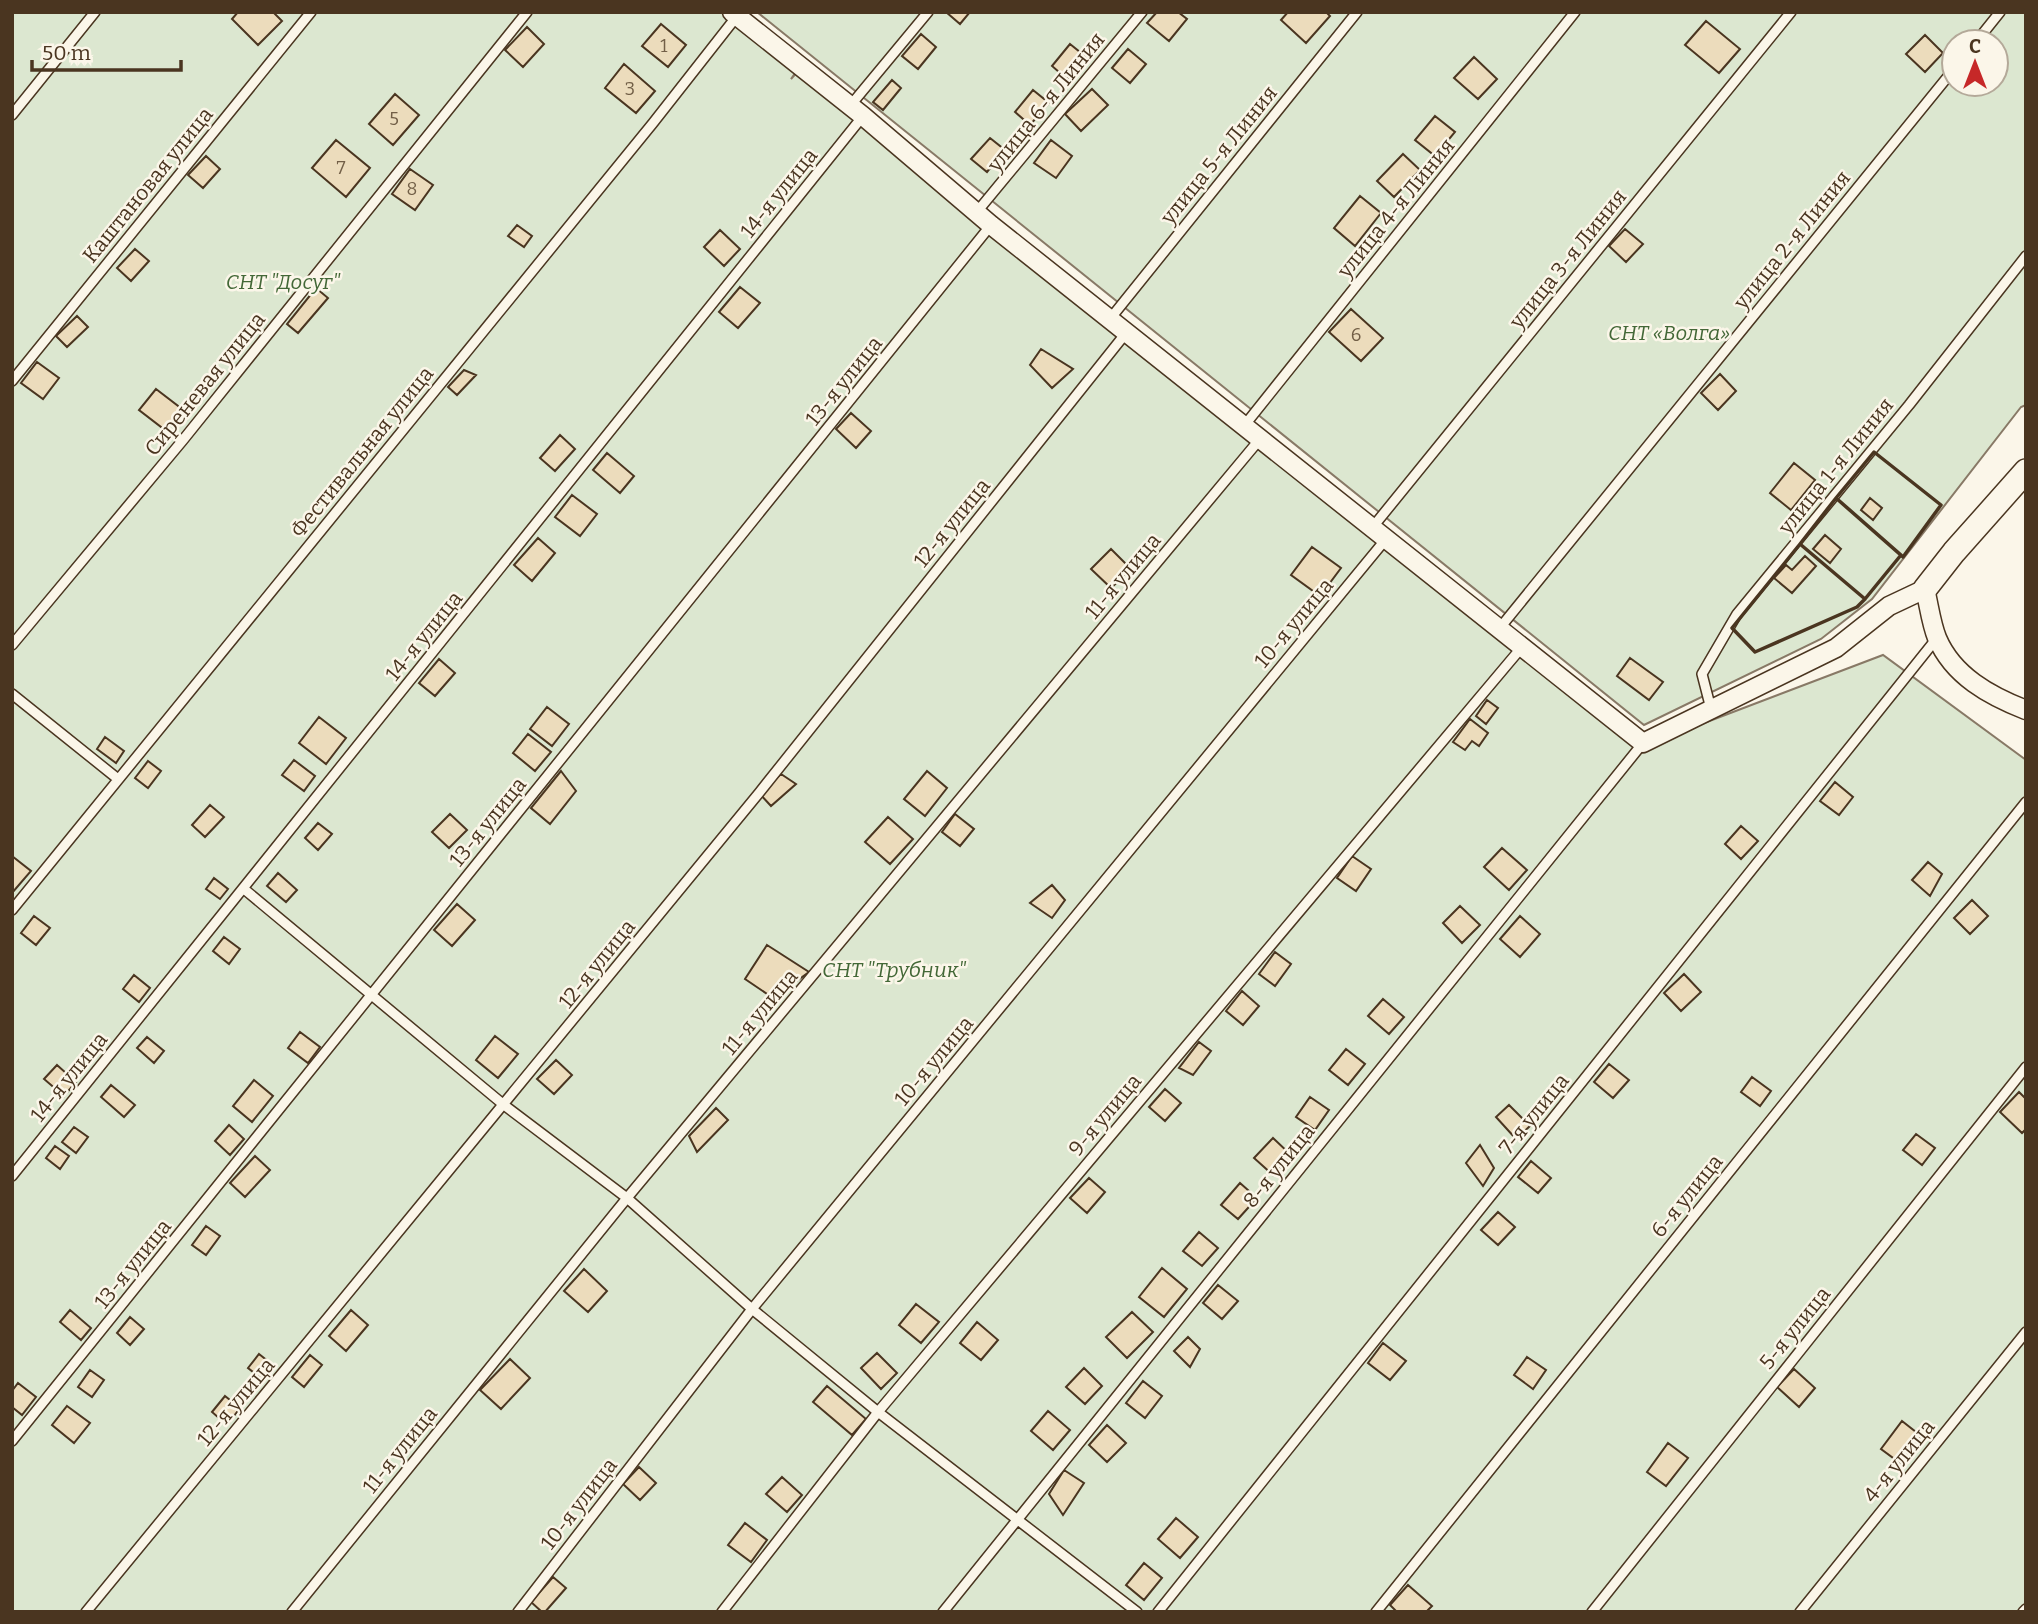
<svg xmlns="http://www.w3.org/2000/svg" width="2038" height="1624" font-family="Bitter,serif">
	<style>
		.green { fill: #dce7d0; stroke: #887966; stroke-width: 2; fill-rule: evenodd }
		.building { fill: #ecdcbc; stroke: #4a3520; stroke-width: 2 }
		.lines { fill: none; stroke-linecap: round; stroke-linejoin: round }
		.service-casing { stroke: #4a3520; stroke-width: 12 }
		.minor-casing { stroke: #4a3520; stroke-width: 21 }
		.tertiary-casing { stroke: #4a3520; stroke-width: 26 }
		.service { stroke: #fbf6e9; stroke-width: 9 }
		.minor { stroke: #fbf6e9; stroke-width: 18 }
		.tertiary { stroke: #fbf6e9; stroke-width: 23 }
		.wall { stroke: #4a3520; stroke-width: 3.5 }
		.labels { text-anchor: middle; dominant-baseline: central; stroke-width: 5; stroke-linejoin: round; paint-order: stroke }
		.number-label { font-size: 18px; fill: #725f47 }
		.street-label { font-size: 21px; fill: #4a3520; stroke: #fbf6e9 }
		.park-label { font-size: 21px; font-style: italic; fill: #436837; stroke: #fbf6e9 }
	</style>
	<rect width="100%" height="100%" fill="#fbf6e9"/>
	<!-- green -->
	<path class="green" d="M12 12H727L798 69 791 79 799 70 1641 747 1883 655 2026 760V1612H12Z
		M757 12H2026V405L2021 407 1872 599 1821 639 1644 725ZM1954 42H1996V84H1954Z"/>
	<!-- building -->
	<path class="building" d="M238 12H273L282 21 258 45 232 19Z
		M946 12H970L960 24Z
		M1157 12H1178L1187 19 1169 41 1147 23Z
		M1288 12H1326L1330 16 1306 43 1281 20Z
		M1706 21 1740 49 1719 73 1685 45Z
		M661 24 686 45 668 67 642 46Z
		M527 27 544 44 523 67 505 50Z
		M921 34 936 47 918 69 902 56Z
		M1925 35 1943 53 1925 72 1906 54Z
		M1070 44 1086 57 1067 79 1052 66Z
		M1128 49 1146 64 1130 83 1112 68Z
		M1474 57 1497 79 1478 99 1454 78Z
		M624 64 655 91 636 113 605 88Z
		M892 80 901 88 883 110 873 102Z
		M1092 89 1108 105 1081 131 1065 114Z
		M1033 90 1049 103 1030 125 1015 112Z
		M395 94 419 115 393 145 369 124Z
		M1435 116 1455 132 1435 156 1415 140Z
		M990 138 1005 150 987 172 971 159Z
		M336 140 370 168 346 197 312 168Z
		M1051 140 1072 156 1056 178 1034 163Z
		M1403 154 1420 170 1394 197 1377 181Z
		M206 156 220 169 203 188 188 175Z
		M410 169 433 185 415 210 392 194Z
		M1360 196 1381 213 1355 246 1334 228Z
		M517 225 532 236 524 247 508 236Z
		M1625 229 1643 244 1626 262 1609 246Z
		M720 230 740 249 724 266 704 247Z
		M135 249 149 261 131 281 117 268Z
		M740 287 760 303 738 328 719 312Z
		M316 288 328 298 298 333 287 324Z
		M1351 309 1383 338 1361 361 1329 332Z
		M77 316 88 327 67 347 56 336Z
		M1041 349 1073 369 1052 388 1030 365Z
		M37 362 59 378 43 399 21 383Z
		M464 370 476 375 457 395 448 387Z
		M1720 374 1736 391 1718 410 1701 393Z
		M156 389 182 409 165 430 139 410Z
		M851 413 871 431 856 448 836 429Z
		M560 435 575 449 555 471 540 458Z
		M607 453 634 476 620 493 593 470Z
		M1794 463 1815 480 1791 510 1770 493Z
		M572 495 597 514 580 536 555 517Z
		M1870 498 1882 508 1873 520 1861 510Z
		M1825 535 1841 549 1830 563 1813 549Z
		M538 538 555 553 532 581 514 565Z
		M1312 547 1341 568 1320 596 1291 575Z
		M1111 549 1131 569 1111 588 1091 569Z
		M1805 556 1816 566 1792 593 1774 578 1786 565 1792 570Z
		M1630 658 1663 682 1649 700 1617 676Z
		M439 659 455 673 435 696 419 683Z
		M1487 700 1498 708 1486 724 1476 716Z
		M547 707 569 724 552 746 530 729Z
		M319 717 346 738 326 764 299 743Z
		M1470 719 1488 733 1479 746 1472 741 1465 750 1453 742Z
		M528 734 551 752 535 771 513 753Z
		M105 737 124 751 116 763 97 749Z
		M294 760 315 776 304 791 282 775Z
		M148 761 161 771 148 788 135 778Z
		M561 771 576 791 550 824 531 808Z
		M927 771 947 788 925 816 904 799Z
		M781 774 796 784 771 806 759 793Z
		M1835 782 1853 797 1839 815 1820 801Z
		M210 805 224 817 205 837 192 825Z
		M450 814 467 830 449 848 432 832Z
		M955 814 974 829 960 846 942 832Z
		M888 817 913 839 890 864 865 842Z
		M318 823 332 834 318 850 305 838Z
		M1741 826 1758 841 1741 859 1725 844Z
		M1502 848 1527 870 1509 890 1484 867Z
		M12 856 31 871 12 893Z
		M1352 856 1371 869 1356 891 1337 878Z
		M1928 862 1942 874 1930 896 1912 880Z
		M278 873 297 890 286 902 267 886Z
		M214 878 228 889 220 899 206 889Z
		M1052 885 1065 900 1052 918 1030 903Z
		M1972 900 1988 916 1970 934 1954 918Z
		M457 904 475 920 452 946 434 930Z
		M1460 906 1480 925 1462 943 1443 923Z
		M34 916 50 928 36 945 21 933Z
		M1520 916 1540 934 1520 957 1500 939Z
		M224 937 240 949 229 964 213 951Z
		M767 945 809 972 773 998 745 979Z
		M1275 952 1291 964 1275 986 1259 974Z
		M1684 974 1701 992 1681 1011 1664 993Z
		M134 975 150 988 139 1002 123 989Z
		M1242 991 1259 1006 1243 1025 1226 1011Z
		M1383 999 1404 1017 1389 1034 1368 1016Z
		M300 1032 320 1047 308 1063 288 1048Z
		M495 1036 518 1054 498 1078 476 1060Z
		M147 1037 164 1051 154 1063 137 1048Z
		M1199 1042 1211 1051 1193 1075 1179 1068Z
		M1346 1049 1365 1064 1348 1085 1329 1070Z
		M556 1060 572 1075 554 1094 537 1079Z
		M1609 1064 1629 1080 1613 1098 1594 1082Z
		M57 1065 76 1082 64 1096 44 1079Z
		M1752 1077 1771 1091 1760 1106 1741 1092Z
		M254 1080 273 1096 252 1122 233 1106Z
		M111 1085 135 1105 124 1117 101 1097Z
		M1165 1089 1181 1103 1165 1121 1149 1107Z
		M2019 1092 2026 1099V1129L2022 1133 2000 1112Z
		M1310 1097 1329 1110 1315 1130 1296 1117Z
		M1509 1105 1530 1126 1516 1139 1496 1117Z
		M716 1108 728 1120 697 1152 689 1136Z
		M229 1125 244 1139 230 1155 215 1141Z
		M74 1127 88 1137 76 1153 62 1142Z
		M1916 1134 1935 1148 1922 1165 1903 1150Z
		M1273 1138 1291 1155 1273 1175 1254 1158Z
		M1480 1145 1494 1168 1483 1186 1466 1163Z
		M55 1146 69 1156 60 1169 46 1158Z
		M255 1156 270 1170 245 1197 230 1183Z
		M1531 1161 1551 1178 1538 1193 1518 1177Z
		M1089 1178 1105 1192 1087 1213 1070 1198Z
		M1240 1183 1257 1198 1238 1219 1221 1205Z
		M1498 1212 1515 1227 1498 1245 1481 1230Z
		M206 1226 220 1236 206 1255 192 1245Z
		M1199 1232 1218 1248 1202 1266 1183 1251Z
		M1162 1268 1187 1289 1164 1317 1139 1297Z
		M584 1269 607 1291 588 1312 564 1291Z
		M1218 1285 1238 1301 1222 1319 1203 1303Z
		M916 1304 939 1322 921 1343 899 1325Z
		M70 1310 91 1328 81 1340 60 1322Z
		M351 1310 368 1325 346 1351 329 1336Z
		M1132 1312 1153 1332 1127 1358 1106 1337Z
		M130 1317 144 1329 130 1345 117 1333Z
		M977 1322 998 1340 981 1360 960 1343Z
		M1188 1337 1200 1349 1190 1367 1174 1351Z
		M1383 1343 1406 1361 1390 1380 1368 1363Z
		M877 1353 897 1373 881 1389 861 1368Z
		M259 1354 274 1366 263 1380 248 1368Z
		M310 1355 322 1365 304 1387 292 1377Z
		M1527 1357 1546 1370 1533 1389 1514 1375Z
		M510 1359 530 1378 501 1409 480 1390Z
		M1084 1368 1102 1386 1085 1404 1066 1387Z
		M1794 1369 1815 1388 1799 1407 1777 1387Z
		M90 1370 104 1380 92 1397 78 1387Z
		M1143 1381 1162 1396 1145 1418 1126 1403Z
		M18 1383 36 1397 22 1415 12 1407V1391Z
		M827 1386 866 1419 852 1435 813 1402Z
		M225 1396 240 1408 227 1425 212 1412Z
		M67 1406 90 1423 74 1443 52 1425Z
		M1048 1411 1070 1430 1053 1450 1031 1431Z
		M1902 1421 1921 1436 1900 1463 1881 1449Z
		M1107 1425 1126 1443 1107 1462 1089 1445Z
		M1668 1443 1688 1458 1666 1486 1647 1472Z
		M639 1467 656 1483 640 1500 623 1484Z
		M1064 1470 1084 1483 1063 1515 1049 1494Z
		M782 1477 802 1495 787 1512 766 1494Z
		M1176 1518 1198 1537 1180 1558 1158 1539Z
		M745 1523 767 1540 751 1562 728 1545Z
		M1144 1563 1162 1578 1144 1600 1126 1585Z
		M553 1577 566 1588 545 1612H542L531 1602Z
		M1408 1585 1432 1606 1426 1612H1397L1390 1605Z"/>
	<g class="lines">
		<!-- service casing -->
		<g class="service-casing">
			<path id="service" d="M1976 42 2000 12
				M850 106 928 12
				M12 115 95 12
				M976 213 1142 12
				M1110 319 1357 12
				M12 381 311 12
				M1244 426 1575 12
				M1372 528 1791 12
				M1499 629 1954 69
				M12 645 183 440 527 12
				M12 694 118 779
				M1711 709 1702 674 1737 614 1909 405 2026 256
				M244 889 504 1105 627 1198 752 1309 878 1412 1137 1612
				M12 910 653 123 737 16
				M12 1176 863 116
				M12 1441 991 225
				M86 1612 759 793 1126 333
				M292 1612 627 1198 1260 439
				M518 1612 752 1309 1386 539
				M722 1612 878 1412 1522 647
				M943 1612 1643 743
				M1158 1612 1937 638
				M1376 1612 2026 802
				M1592 1612 2026 1067
				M1800 1612 2026 1332
				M2023 1612 2026 1609"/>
		</g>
		<!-- minor casing -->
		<g class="minor-casing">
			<path id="minor" d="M732 12 863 116 991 225 1643 743 1836 648 1889 606 1925 589C1929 605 1931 623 1937 638 1953 676 1990 696 2026 710"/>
		</g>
		<!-- tertiary casing -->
		<g class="tertiary-casing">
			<path id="tertiary" d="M1925 589 1954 552 2026 471"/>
		</g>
		<!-- service -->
		<use href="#service" class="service"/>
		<!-- minor -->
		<use href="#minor" class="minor"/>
		<!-- tertiary -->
		<use href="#tertiary" class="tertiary"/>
		<!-- wall -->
		<path class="wall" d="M1874 452 1941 505 1903 557 1836 498Z
			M1836 498 1901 555 1865 599 1800 544Z
			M1800 544 1865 599 1857 607 1755 652 1732 628Z"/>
	</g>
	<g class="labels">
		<!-- number labels -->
		<g class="number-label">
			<text x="664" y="46">1</text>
			<text x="630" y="89">3</text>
			<text x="394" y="119">5</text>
			<text x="341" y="168">7</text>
			<text x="412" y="189">8</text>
			<text x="1356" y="335">6</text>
		</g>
		<!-- street labels -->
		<g class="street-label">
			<text transform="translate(1046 102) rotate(-51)">улица 6-я Линия</text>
			<text transform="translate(1219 155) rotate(-51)">улица 5-я Линия</text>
			<text transform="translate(148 185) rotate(-51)">Каштановая улица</text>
			<text transform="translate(779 193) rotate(-51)">14-я улица</text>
			<text transform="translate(1396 208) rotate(-51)">улица 4-я Линия</text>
			<text transform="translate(1792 240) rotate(-51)">улица 2-я Линия</text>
			<text transform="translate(1568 259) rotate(-51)">улица 3-я Линия</text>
			<text transform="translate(844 381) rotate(-51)">13-я улица</text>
			<text transform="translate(205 384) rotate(-51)">Сиреневая улица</text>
			<text transform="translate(362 452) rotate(-51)">Фестивальная улица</text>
			<text transform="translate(1836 466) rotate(-51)">улица 1-я Линия</text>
			<text transform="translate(952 523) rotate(-51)">12-я улица</text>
			<text transform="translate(1123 576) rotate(-50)">11-я улица</text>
			<text transform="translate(1294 623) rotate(-50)">10-я улица</text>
			<text transform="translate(424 636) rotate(-51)">14-я улица</text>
			<text transform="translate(488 822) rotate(-51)">13-я улица</text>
			<text transform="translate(597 964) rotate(-51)">12-я улица</text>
			<text transform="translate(760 1012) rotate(-50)">11-я улица</text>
			<text transform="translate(934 1061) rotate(-50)">10-я улица</text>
			<text transform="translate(69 1077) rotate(-51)">14-я улица</text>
			<text transform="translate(1534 1114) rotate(-51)">7-я улица</text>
			<text transform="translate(1105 1115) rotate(-50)">9-я улица</text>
			<text transform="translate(1279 1166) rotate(-51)">8-я улица</text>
			<text transform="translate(1687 1196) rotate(-51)">6-я улица</text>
			<text transform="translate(133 1264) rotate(-51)">13-я улица</text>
			<text transform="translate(1795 1328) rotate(-51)">5-я улица</text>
			<text transform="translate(236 1402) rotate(-50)">12-я улица</text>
			<text transform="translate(400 1450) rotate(-51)">11-я улица</text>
			<text transform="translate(1899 1461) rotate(-51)">4-я улица</text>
			<text transform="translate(579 1504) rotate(-52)">10-я улица</text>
		</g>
		<!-- park labels -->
		<g class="park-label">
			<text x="283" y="282">СНТ "Досуг"</text>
			<text x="1669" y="333">СНТ «Волга»</text>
			<text x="894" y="970">СНТ "Трубник"</text>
		</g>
	</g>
	<!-- border -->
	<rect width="2038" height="1624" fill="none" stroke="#4a3520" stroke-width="28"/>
	<!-- north arrow -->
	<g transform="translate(1975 63)"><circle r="33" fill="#fbf6e9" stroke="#b4a999" stroke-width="2"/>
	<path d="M0-5L12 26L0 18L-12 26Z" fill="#c62828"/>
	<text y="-10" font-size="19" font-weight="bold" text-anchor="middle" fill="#4a3520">С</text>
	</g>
	<!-- scale -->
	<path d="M32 60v10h149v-10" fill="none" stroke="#4a3520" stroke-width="3.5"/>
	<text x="42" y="60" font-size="21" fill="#4a3520" stroke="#fbf6e9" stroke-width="5" paint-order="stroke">50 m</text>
</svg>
